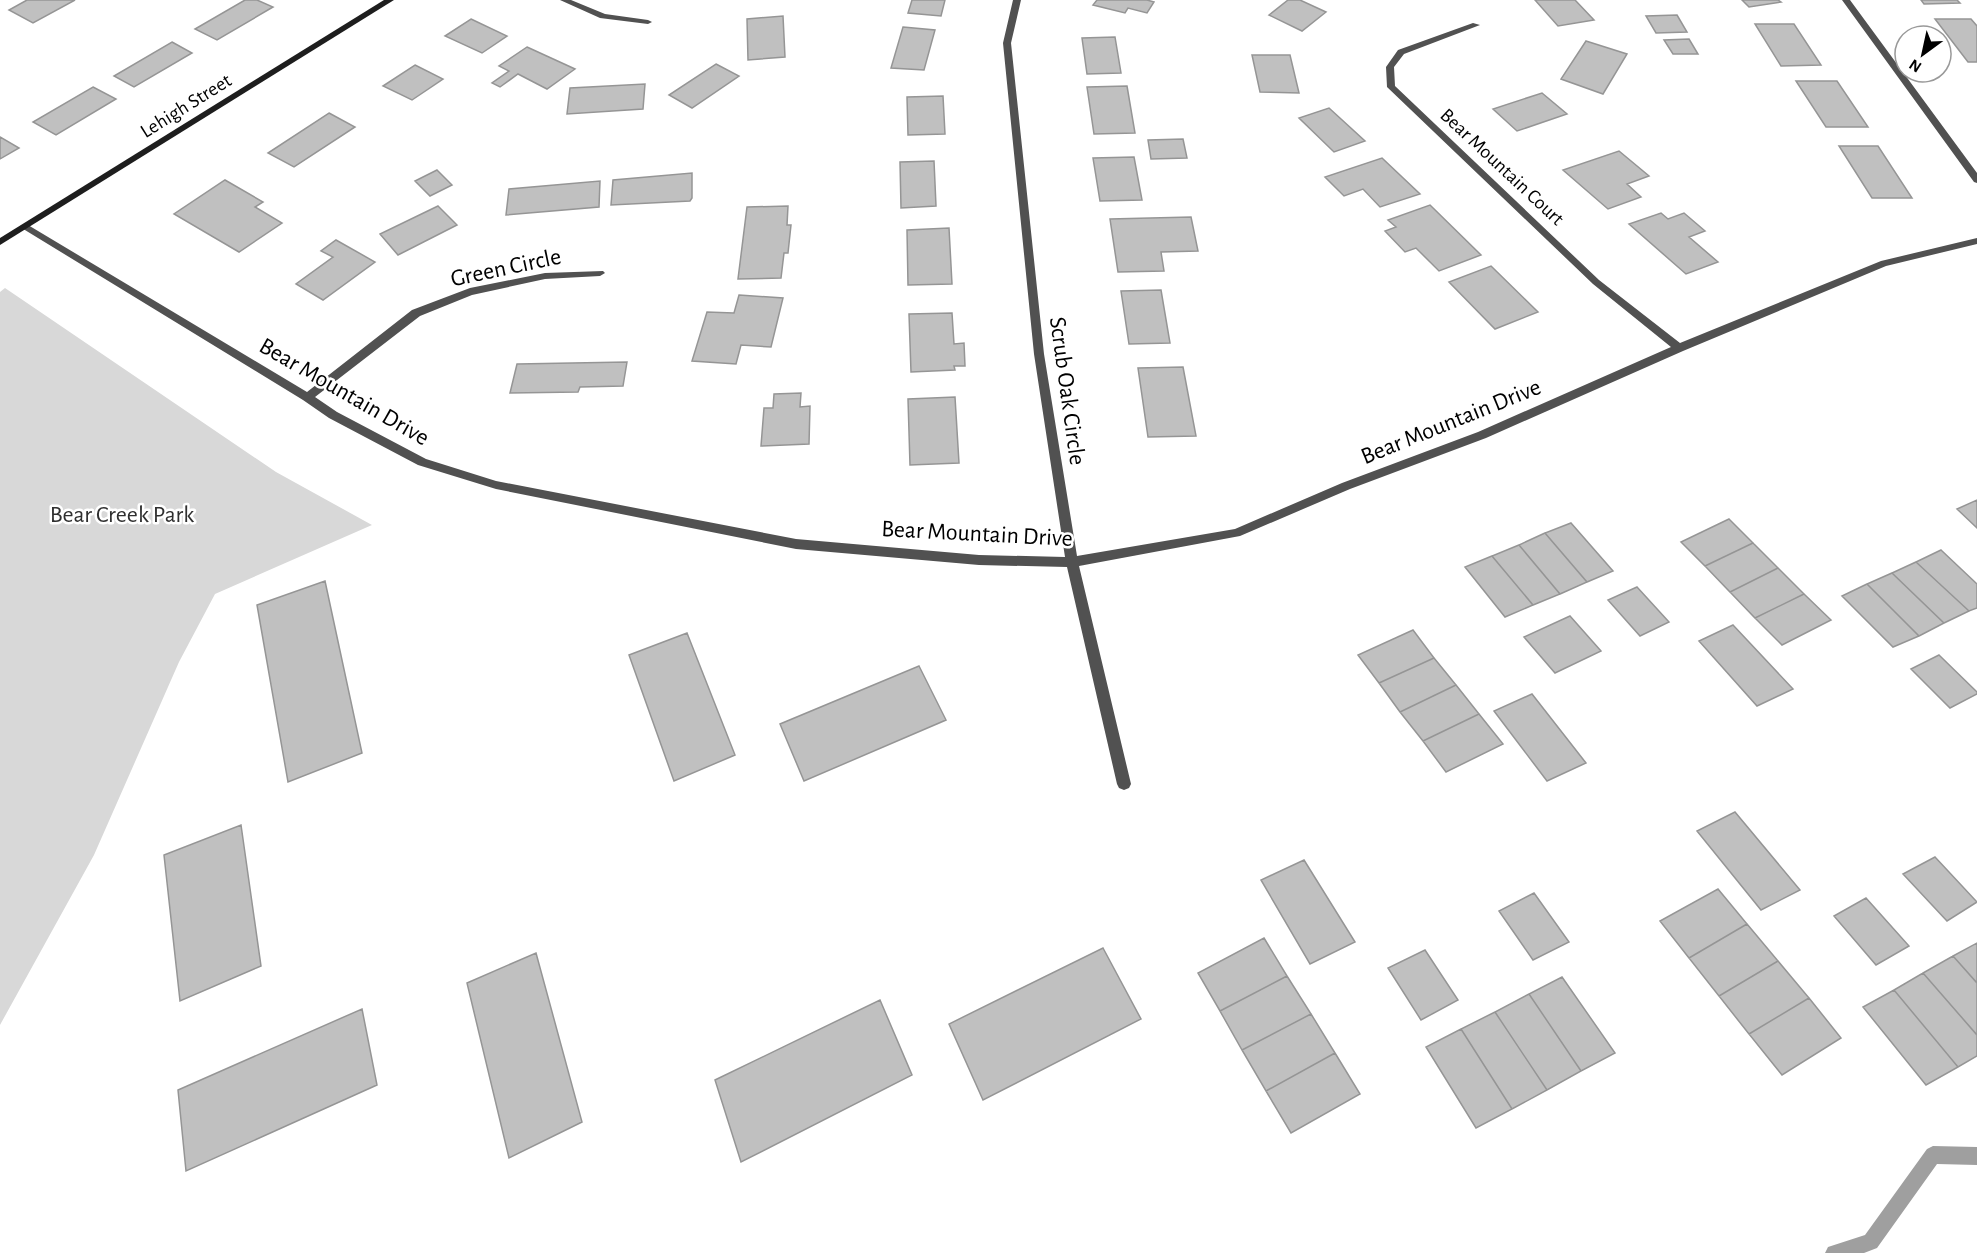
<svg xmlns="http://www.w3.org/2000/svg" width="1977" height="1253" font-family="'Alegreya Sans',sans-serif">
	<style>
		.green { fill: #d8d8d8 }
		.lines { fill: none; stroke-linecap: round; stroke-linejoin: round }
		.stream { fill: #9f9f9f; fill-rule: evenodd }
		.building { fill: #c0c0c0; stroke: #959595; stroke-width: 1.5 }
		.street { fill: #515151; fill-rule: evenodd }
		.secondary { fill: #1e1e1e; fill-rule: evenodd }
		.labels { text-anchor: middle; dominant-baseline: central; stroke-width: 5; stroke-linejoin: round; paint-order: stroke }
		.far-street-label { font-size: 20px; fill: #000; stroke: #fff }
		.street-label { font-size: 24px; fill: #000; stroke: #fff }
		.park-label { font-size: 24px; fill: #2f2f2f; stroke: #fff }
	</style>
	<rect width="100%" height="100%" fill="#fff"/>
	<!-- green -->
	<path class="green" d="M5 288 276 472 372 525 215 594 179 662 94 855 0 1025V292Z"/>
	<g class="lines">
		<!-- stream -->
		<path class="stream" d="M1933 1146 1977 1147V1165L1937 1164 1877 1248 1864 1253H1825L1828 1247 1865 1235 1927 1149Z"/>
	</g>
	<!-- building -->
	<path class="building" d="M27 0H75L33 23 9 10Z
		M245 0H257L273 7 217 40 195 29Z
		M912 0H945L941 16 908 13Z
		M1097 0H1147L1154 2 1147 13 1128 8 1125 13 1093 5Z
		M1288 0H1300L1326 12 1302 31 1269 15Z
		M1535 0H1575L1594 20 1558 26Z
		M1742 0H1778L1781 2 1749 7Z
		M1921 0H1957L1960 3 1924 4Z
		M1677 15 1687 32 1656 33 1646 16Z
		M783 16 785 57 748 60 747 19Z
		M471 19 507 36 482 53 445 36Z
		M1935 19H1971L1977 26V62H1968Z
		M1755 24H1794L1821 65 1781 66Z
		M903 27 935 30 924 70 891 68Z
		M1115 37 1121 73 1087 74 1082 38Z
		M1689 39 1698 54H1673L1664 40Z
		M1586 41 1627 54 1603 94 1561 79Z
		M172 42 192 53 134 87 114 76Z
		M527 47 575 69 547 89 518 74 500 87 492 83 509 71 499 66Z
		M1252 55H1290L1299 93 1260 92Z
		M716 64 739 76 692 108 669 95Z
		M415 65 443 79 412 100 383 86Z
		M1796 81H1837L1868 127H1826Z
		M645 84 643 109 567 114 570 88Z
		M1127 86 1135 133 1094 134 1087 87Z
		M93 87 116 99 56 135 33 122Z
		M1542 93 1567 114 1517 131 1493 109Z
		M943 96 945 134 908 135 907 97Z
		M1329 108 1365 141 1334 152 1299 118Z
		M329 113 355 127 294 167 268 153Z
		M0 137 19 148 0 159Z
		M1183 139 1187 158 1151 159 1148 140Z
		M1839 146H1878L1912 198H1872Z
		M1619 151 1649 176 1627 184 1641 197 1608 209 1563 170Z
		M1134 157 1142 200 1100 201 1093 158Z
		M1382 158 1420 194 1380 207 1363 189 1344 196 1325 177Z
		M934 161 936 206 901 208 900 162Z
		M437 170 452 185 430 196 415 181Z
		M692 173V198L690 201 611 205 613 180Z
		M225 180 263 202 255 207 282 223 239 252 174 214Z
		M600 181 599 207 506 215 509 189Z
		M1430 205 1481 255 1439 271 1416 248 1405 252 1385 231 1396 227 1388 220Z
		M438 206 457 225 398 255 380 234Z
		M788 206 787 225H791L788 253H784L781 278 738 279 747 207Z
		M1661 213 1668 219 1684 213 1705 231 1689 237 1718 262 1686 274 1629 224Z
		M1191 217 1198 251 1161 252 1164 271 1118 272 1110 219Z
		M949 228 952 284 908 285 907 230Z
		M336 240 375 262 323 300 296 284 333 257 321 251Z
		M1491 266 1538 312 1495 329 1449 282Z
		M1161 290 1170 343 1129 344 1121 291Z
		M739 295 783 298 771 347 741 345 736 364 692 361 707 312 734 313Z
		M952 313 954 344 964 343 965 366H954L955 370 911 372 909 314Z
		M627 362 623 386 580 387 578 392 510 393 517 364Z
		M1183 367 1196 436 1148 437 1138 368Z
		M801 393 800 407 810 406 809 444 761 446 764 408H773L774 394Z
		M955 397 959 463 910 465 908 399Z
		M1977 500V528L1957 509Z
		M1729 519 1753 543 1705 566 1681 542Z
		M1571 523 1613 571 1587 582 1545 533Z
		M1545 533 1587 582 1560 594 1519 545Z
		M1753 543 1778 568 1730 592 1705 566Z
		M1519 545 1560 594 1533 605 1492 556Z
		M1941 550 1977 584V608L1969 611 1916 562Z
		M1492 556 1533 605 1505 617 1465 567Z
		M1916 562 1969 611 1944 623 1892 573Z
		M1778 568 1804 594 1755 618 1730 592Z
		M1892 573 1944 623 1919 636 1867 584Z
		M325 581 362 753 288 782 257 605Z
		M1867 584 1919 636 1893 647 1842 596Z
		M1637 587 1669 622 1640 636 1608 600Z
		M1804 594 1831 620 1782 645 1755 618Z
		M1570 616 1601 651 1555 673 1524 637Z
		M1733 625 1793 689 1757 706 1699 641Z
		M1413 630 1434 658 1379 683 1358 655Z
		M687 633 735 755 674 781 629 655Z
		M1939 655 1977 692V694L1950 708 1911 669Z
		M1434 658 1456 685 1400 712 1379 683Z
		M919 666 946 720 804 781 780 724Z
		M1456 685 1479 714 1423 741 1400 712Z
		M1532 694 1586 763 1547 781 1494 711Z
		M1479 714 1503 744 1446 772 1423 741Z
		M1735 812 1800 890 1761 910 1697 831Z
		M241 825 261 966 180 1001 164 855Z
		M1935 857 1977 902 1947 921 1903 874Z
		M1304 860 1355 942 1310 964 1261 880Z
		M1718 889 1747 924 1689 958 1660 921Z
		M1534 893 1569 942 1533 960 1499 911Z
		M1866 898 1909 946 1876 965 1834 916Z
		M1747 924 1778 961 1719 996 1689 958Z
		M1264 938 1287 976 1220 1011 1198 973Z
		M1977 943V983L1953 956Z
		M1103 948 1141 1019 983 1100 949 1024Z
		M1425 950 1458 1000 1421 1020 1388 968Z
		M536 953 582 1122 509 1158 467 983Z
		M1953 956 1977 983V1035L1923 973Z
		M1778 961 1809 998 1749 1034 1719 996Z
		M1923 973 1977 1035V1056L1958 1067 1894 990Z
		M1287 976 1311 1014 1242 1050 1220 1011Z
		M1562 977 1615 1053 1581 1071 1529 994Z
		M1894 990 1958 1067 1926 1085 1863 1007Z
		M1529 994 1581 1071 1547 1090 1495 1012Z
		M1809 998 1841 1038 1782 1075 1749 1034Z
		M880 1000 912 1075 741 1162 715 1080Z
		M362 1009 377 1085 186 1171 178 1090Z
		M1495 1012 1547 1090 1512 1109 1461 1029Z
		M1311 1014 1335 1053 1266 1091 1242 1050Z
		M1461 1029 1512 1109 1476 1128 1426 1047Z
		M1335 1053 1360 1094 1291 1133 1266 1091Z"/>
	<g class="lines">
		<!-- street -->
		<path class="street" d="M560 0H571L605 14 648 20 652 22 648 24 600 18Z
			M1013 0H1021L1011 43 1044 354 1077 556 1235 529 1342 483 1478 432 1671 347 1593 284 1387 87 1386 67 1398 50 1473 23 1480 25 1404 54 1394 67 1395 86 1599 280 1680 343 1881 261 1977 238V244L1886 266 1683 351 1486 438 1350 489 1240 536 1079 566 1131 784 1129 788 1124 790 1119 788 1117 784 1067 567 979 565 796 549 496 489 418 465 329 418 303 400 20 227 22 225H28L307 392 412 310 470 288 545 273 603 271 605 273 600 276 545 279 472 295 420 316 315 397 337 412 426 459 496 481 796 539 979 555 1065 557 1034 354 1003 43Z
			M1842 0H1850L1977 173V183L1974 182Z"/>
		<!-- secondary -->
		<path class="secondary" d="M384 0H394L0 245V238Z"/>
	</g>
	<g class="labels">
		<!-- far-street labels -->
		<g class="far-street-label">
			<text transform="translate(186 106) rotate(-32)">Lehigh Street</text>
			<text transform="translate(1502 167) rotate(43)">Bear Mountain Court</text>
		</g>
		<!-- street labels -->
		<g class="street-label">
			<text transform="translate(506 268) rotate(-12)">Green Circle</text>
			<text transform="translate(1067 391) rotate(82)">Scrub Oak Circle</text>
			<text transform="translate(344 392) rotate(30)">Bear Mountain Drive</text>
			<text transform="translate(1451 422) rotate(-22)">Bear Mountain Drive</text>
			<text transform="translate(977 534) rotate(3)">Bear Mountain Drive</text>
		</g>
		<!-- park labels -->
		<g class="park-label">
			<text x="122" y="515">Bear Creek Park</text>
		</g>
	</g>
	<!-- north arrow -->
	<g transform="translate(1923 54) rotate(213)"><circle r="28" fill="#ffffff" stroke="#999999" stroke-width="1.5"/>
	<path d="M0-4.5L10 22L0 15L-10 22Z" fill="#000000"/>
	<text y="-9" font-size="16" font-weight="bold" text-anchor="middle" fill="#000000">N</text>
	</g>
</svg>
